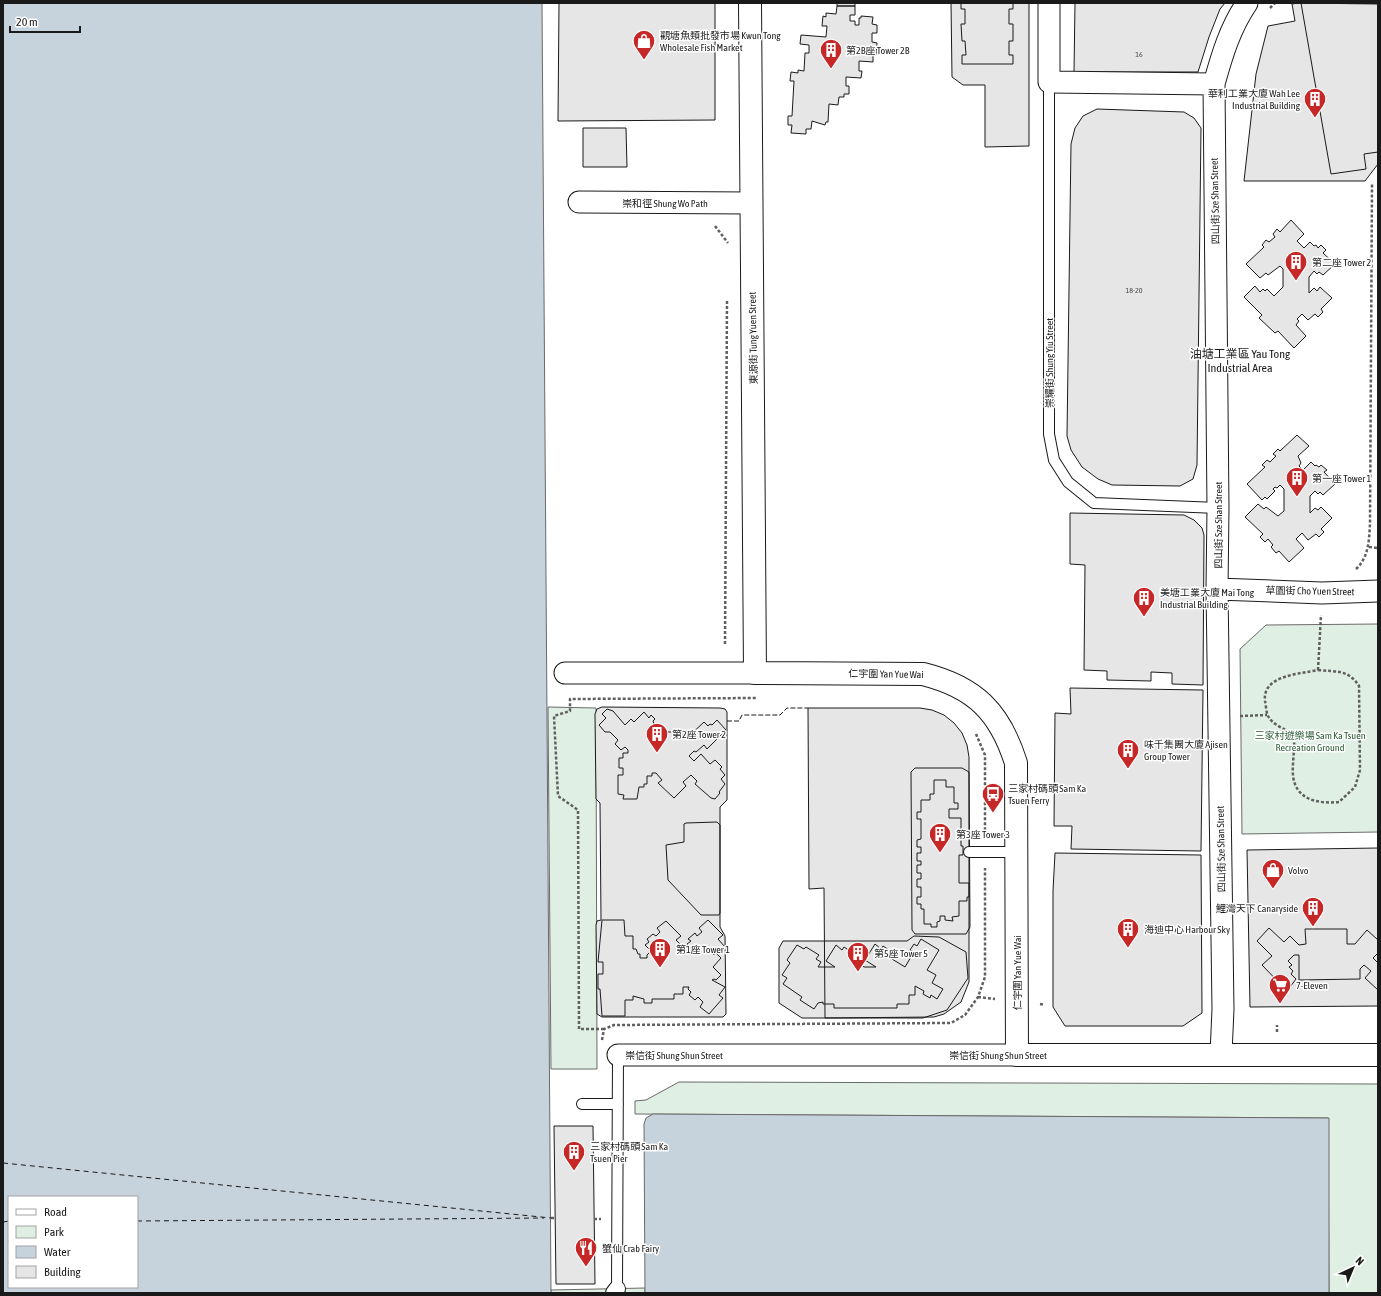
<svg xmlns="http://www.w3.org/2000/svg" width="1381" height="1296" font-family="'Asap Condensed','Noto Sans TC',sans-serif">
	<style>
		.green { fill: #e0efe3; stroke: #6a6a6a }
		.water { fill: #c6d2dc; stroke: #6a6a6a; fill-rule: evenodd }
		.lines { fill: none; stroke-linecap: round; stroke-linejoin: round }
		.ferry { stroke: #1a1a1a; stroke-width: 1; stroke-dasharray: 5 4; stroke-linecap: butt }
		.building { fill: #e6e6e6; stroke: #1a1a1a }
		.service-casing { stroke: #1a1a1a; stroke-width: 12 }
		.pedestrian-casing { stroke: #1a1a1a; stroke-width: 18 }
		.minor-casing { stroke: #1a1a1a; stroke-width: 23 }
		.tertiary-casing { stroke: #1a1a1a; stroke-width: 24 }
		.path { stroke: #5f5f5f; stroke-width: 2.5; stroke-dasharray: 3 2; stroke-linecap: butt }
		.service { stroke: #fff; stroke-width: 10 }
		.pedestrian { stroke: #fff; stroke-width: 16 }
		.minor { stroke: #fff; stroke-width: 21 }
		.tertiary { stroke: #fff; stroke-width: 22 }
		.fence { stroke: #1a1a1a; stroke-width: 1; stroke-dasharray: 5 2; stroke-linecap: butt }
		.labels { text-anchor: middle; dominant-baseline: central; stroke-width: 3; stroke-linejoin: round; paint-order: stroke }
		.number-label { font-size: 8px; fill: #4d4d4d }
		.poi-label { font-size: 10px; fill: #1a1a1a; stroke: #fff; text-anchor: start }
		.street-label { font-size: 10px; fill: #1a1a1a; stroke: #fff }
		.park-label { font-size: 10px; fill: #2b5a34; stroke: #fff }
		.quarter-label { font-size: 12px; fill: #1a1a1a; stroke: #fff }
	</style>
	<rect width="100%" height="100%" fill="#fff"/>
	<!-- green -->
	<path class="green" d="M1378 624V832L1242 834 1240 649 1266 625Z
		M548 707 596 708 597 1069H551Z
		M679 1082 1378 1084V1293H1329L1328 1118 635 1114V1101L646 1100Z
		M645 1288V1293H551V1290Z"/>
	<!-- water -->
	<path class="water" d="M3 3H542L551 1293H3ZM9 1197H137V1287H9Z
		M653 1114 1329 1118V1293H645L644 1124 646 1118Z"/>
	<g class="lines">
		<!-- ferry -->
		<path class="ferry" d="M3 1163 551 1218
			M137 1221 544 1218
			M3 1222 9 1221"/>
	</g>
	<!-- building -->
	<path class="building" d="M559 3H715V120L558 121Z
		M837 3H855V6H837Z
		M951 3H1029V146L985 147V85H963L952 77Z
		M961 3H1013V9H1009V24H1013V41H1009V55H1013V64H962V55H966L965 41H962L961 24H965V9H961Z
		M1075 3H1225L1220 9 1209 37 1198 72H1074Z
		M1298 3 1378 4V164L1365 181H1244L1256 74 1268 26 1295 21 1292 4Z
		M1301 3H1378V152L1364 154 1366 169 1331 174Z
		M837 6H855V15H850V21H855V25H859V18H861V16L873 17 872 24 877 25V33H872V42L877 43 876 55H873V62L859 61V71H862L861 78 846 77V86H849V94H844V97H839L838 105 829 104 828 122H826L825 125 812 121 811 129H806V134L791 133 792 125H788V116H792L794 81H790L791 72 798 73V70L804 71 805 53H809V45L800 44 801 35 826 37 827 26H822L823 16 826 17V13L836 14Z
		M1097 109 1184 112 1194 118 1201 128 1197 465 1193 479 1180 486 1112 485 1098 479 1082 467 1071 450 1067 436 1071 144 1075 128 1083 116Z
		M583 128H626L627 167H583Z
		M1291 220 1304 234 1297 241 1304 248 1310 242 1314 246 1316 245 1318 248 1321 245 1326 250 1323 253 1335 264 1323 275 1319 272 1317 274 1314 271 1309 277V293L1314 288 1317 291 1320 287 1332 298 1321 309 1323 312 1318 317 1315 314 1308 320 1302 314 1297 319 1299 321 1296 325 1306 336 1294 348 1278 331 1275 333 1259 318 1262 315 1244 297 1255 286 1260 292 1263 289 1265 291 1267 289 1274 296 1283 287V269L1280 266 1268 275 1266 273 1260 278 1246 264 1264 247 1262 245 1266 240 1269 242 1275 237 1273 234 1277 229 1280 232Z
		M1297 435 1309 446 1298 456 1301 463 1299 466 1303 470 1311 462 1315 466 1316 465 1319 467 1321 465 1327 470 1324 472 1335 484 1323 495 1320 492 1318 494 1315 491 1310 496V513L1315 508 1318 510 1321 507 1332 518 1321 529 1324 532 1319 537 1316 534 1308 540 1302 533 1296 539 1304 548 1289 562 1279 551 1276 553 1271 547 1273 545 1268 539 1265 542 1260 537 1263 534 1245 517 1258 504 1264 509 1266 507 1278 516 1284 511V489L1280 485 1277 488 1275 487 1273 489 1275 491 1267 499 1265 497 1262 500 1247 484 1265 467 1262 465 1267 460 1270 462 1276 456 1273 454 1278 449 1280 451Z
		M1070 513 1184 515 1194 520 1202 528 1204 535 1203 685 1172 684V673L1151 672V681L1107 680V671L1084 670 1085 565 1070 564Z
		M1070 688 1203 690 1201 851 1071 849 1072 826H1054L1055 713 1071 714Z
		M602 707 720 708 725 709 727 712V800L720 807V927L725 936 726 1014 723 1017H602L597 1014 596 925 597 921 601 920 600 803 596 799V797L595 714 597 709Z
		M808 708H920L932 710 944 715 954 723 962 733 967 745 969 757V982L961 1002 944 1014 934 1017 825 1018 824 888 809 889Z
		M607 709 613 711 625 725 631 719 634 722 644 712 649 718 651 715 655 719 653 721 654 724H656V728H659V732H681V734H686L688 737 704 722 708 726 710 724 712 725 717 720 726 730 707 749 704 745 696 752 694 751 689 756 694 761 701 754 710 764 715 760 722 767 720 769 725 775 721 779 725 784 719 792 720 793 715 799 711 798 695 784 697 781 691 775 683 782 686 786 674 798 658 783 662 780 656 773H652V776H647V784H644V787H639L637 799H623L624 795 618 794V775H623V768H619V758H623V753H628V750L625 747 621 750 615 744 618 740 610 732H605L599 725 606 718 602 714Z
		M915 768H962L969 772 970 927 966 934H915L912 930 911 772Z
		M934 780H946V787H954V803H958V809H949V818H961V846H963V855H959V883H969V897H967V901H959V916L952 917 953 921 945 920V916H940V921L937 922V927H931V924H924V909H921V904H917V897H921V887H917V879H921V873H917V865H921V861H917V853H921V847H917V840L921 839V819H917V812H921V800H930V794H934Z
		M717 822 720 825V913L719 915H701L668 880 666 845 684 842V824L686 823Z
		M1378 848V1006L1250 1007 1247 850Z
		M1055 853 1201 855 1202 1013 1183 1026H1065L1053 1007V891Z
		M602 920H624L625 936H633V949H636L638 954H640V958H647V955L651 951 645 945 649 942 647 939 653 934 656 936 660 932 657 928 666 921 681 936 676 940 681 945 678 948H684V951H693L687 944 691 941 688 939 695 933 697 936 702 932 699 928 708 920 723 935 718 939 725 947 719 951 718 949 712 953 714 955 716 953 721 958 713 967 721 975 716 980 714 979 712 980 725 987 719 995 723 998 709 1014 700 1007 703 1002 698 997 695 1000 689 995 691 992 688 989 689 987H683V994H674V999H652V1003H644V999L633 996V1000H625V1016H602L600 989H598V974H603V962H598Z
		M1269 928 1284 942 1290 936 1299 945 1306 944 1305 929H1347V944H1355L1367 930 1378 940V953L1373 958 1378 963V990L1365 978 1371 971 1364 965 1360 969V979L1299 980V955H1294L1288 961 1292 965 1289 967 1293 971 1291 974 1296 979 1287 991 1262 965 1272 956 1257 941Z
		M914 936 939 937 966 952 968 978 947 1010 923 1018H802L779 1003V948L783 941H907Z
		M921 939 939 950 927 970 936 975 932 983 943 989 937 999 931 995 930 998 923 994 924 991 915 986V995H909V1004H897V1008H834V1004H823V1002L818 1003 814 1009 800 1000 802 997 783 984 787 978 782 975 790 963 787 960 797 945 804 949 806 947 819 955 816 959 821 962 818 967H835L826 961 836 945 842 950 844 947 856 955 853 959 864 967H876L865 960 875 944 881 949 883 946 895 954 892 959 905 967 914 952 910 950 914 944 917 946Z
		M554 1126H593L595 1284H556Z"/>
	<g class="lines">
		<!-- service casing -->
		<g class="service-casing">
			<path id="service" d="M1049 82V434L1054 460 1068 482 1094 503 1218 508
				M969 852H1016
				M582 1104H618
				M617 1289 618 1055"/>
		</g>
		<!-- pedestrian casing -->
		<g class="pedestrian-casing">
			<path id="pedestrian" d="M614 1293 617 1289"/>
		</g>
		<!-- minor casing -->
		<g class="minor-casing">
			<path id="minor" d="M1049 3V82L1214 84
				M579 202 751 203
				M1217 589 1322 593 1378 591
				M565 673H755
				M1221 1054 1223 1009 1217 589 1218 508 1214 84C1222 55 1230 28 1247 3
				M618 1055H1017"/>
		</g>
		<!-- tertiary casing -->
		<g class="tertiary-casing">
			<path id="tertiary" d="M750 3 755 673 923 674C975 687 1000 712 1016 763L1017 1055H1378"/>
		</g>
		<!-- path -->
		<path class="path" d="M1270 8 1275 3
			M715 226 728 243
			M1369 547 1378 548
			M1356 569C1369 557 1369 540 1370 524L1372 184
			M725 644 727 301
			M1318 670C1336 672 1348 669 1359 686L1360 770 1355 787 1339 802C1318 804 1296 800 1293 776 1292 763 1295 750 1294 737 1287 728 1274 727 1268 716 1266 712 1266 705 1265 701 1262 675 1300 674 1318 670Z
			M1318 670 1321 615
			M1240 716 1267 715
			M976 734 985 755V835
			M978 997 995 999
			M1040 1004 1045 1005
			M604 1029H579L578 810 558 796 554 716 570 711V699L756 698
			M1277 1032V1025
			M602 1040 604 1029 614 1025 951 1023 965 1015 978 997 985 977V868
			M551 1218H555
			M594 1219H601"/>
		<!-- service -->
		<use href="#service" class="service"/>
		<!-- pedestrian -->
		<use href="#pedestrian" class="pedestrian"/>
		<!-- minor -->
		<use href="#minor" class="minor"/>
		<!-- tertiary -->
		<use href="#tertiary" class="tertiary"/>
		<!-- fence -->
		<path class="fence" d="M727 721H739L742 715H780L787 708H808"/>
	</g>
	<!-- icons -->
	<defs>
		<g id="shop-pin" transform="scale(1.15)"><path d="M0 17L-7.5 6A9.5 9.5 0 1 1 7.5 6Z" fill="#c62828" stroke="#fff"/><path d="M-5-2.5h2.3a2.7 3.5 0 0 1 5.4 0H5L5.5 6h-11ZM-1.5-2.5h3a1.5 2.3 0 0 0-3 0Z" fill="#fff"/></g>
		<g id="building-pin" transform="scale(1.15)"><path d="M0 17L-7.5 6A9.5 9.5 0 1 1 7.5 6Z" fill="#c62828" stroke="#fff"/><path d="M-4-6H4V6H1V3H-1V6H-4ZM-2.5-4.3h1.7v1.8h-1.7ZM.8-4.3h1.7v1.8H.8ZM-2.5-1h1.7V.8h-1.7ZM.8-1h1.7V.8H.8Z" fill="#fff"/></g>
		<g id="bus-pin" transform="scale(1.15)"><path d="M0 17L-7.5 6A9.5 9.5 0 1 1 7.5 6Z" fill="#c62828" stroke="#fff"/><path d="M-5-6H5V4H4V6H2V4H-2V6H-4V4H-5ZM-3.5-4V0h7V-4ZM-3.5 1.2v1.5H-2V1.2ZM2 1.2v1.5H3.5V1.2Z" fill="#fff"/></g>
		<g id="supermarket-pin" transform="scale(1.15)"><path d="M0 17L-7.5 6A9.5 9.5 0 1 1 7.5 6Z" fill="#c62828" stroke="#fff"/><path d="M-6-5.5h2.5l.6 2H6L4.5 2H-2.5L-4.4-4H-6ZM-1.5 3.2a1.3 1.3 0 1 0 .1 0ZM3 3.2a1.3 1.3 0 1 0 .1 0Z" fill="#fff"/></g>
		<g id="restaurant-pin" transform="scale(1.15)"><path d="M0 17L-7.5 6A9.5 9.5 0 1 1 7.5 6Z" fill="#c62828" stroke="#fff"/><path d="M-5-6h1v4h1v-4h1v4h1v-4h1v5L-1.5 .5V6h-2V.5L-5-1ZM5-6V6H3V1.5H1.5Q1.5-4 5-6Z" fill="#fff"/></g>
	</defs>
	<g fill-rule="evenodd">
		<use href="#shop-pin" x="644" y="41"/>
		<use href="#building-pin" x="831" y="50"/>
		<use href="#building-pin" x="1315" y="99"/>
		<use href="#building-pin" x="1296" y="262"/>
		<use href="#building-pin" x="1297" y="478"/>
		<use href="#building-pin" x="1144" y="598"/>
		<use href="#building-pin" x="657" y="734"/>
		<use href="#building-pin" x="1128" y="750"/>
		<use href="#bus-pin" x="993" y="794"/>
		<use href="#building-pin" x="940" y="834"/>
		<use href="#shop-pin" x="1273" y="870"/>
		<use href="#building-pin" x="1313" y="908"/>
		<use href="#building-pin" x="1128" y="929"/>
		<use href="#building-pin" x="660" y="949"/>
		<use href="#building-pin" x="858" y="953"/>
		<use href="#supermarket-pin" x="1280" y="985"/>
		<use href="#building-pin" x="574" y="1152"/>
		<use href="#restaurant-pin" x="586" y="1248"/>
	</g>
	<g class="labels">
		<!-- number labels -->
		<g class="number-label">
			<text x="1139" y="54">16</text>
			<text x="1134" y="290">18-20</text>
		</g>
		<!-- poi labels -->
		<g class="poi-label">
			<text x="660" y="35">觀塘魚類批發市場 Kwun Tong<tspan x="660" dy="12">Wholesale Fish Market</tspan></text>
			<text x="846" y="50">第2B座 Tower 2B</text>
			<text x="1300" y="93" text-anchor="end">華利工業大廈 Wah Lee<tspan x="1300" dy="12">Industrial Building</tspan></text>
			<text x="1312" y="262">第二座 Tower 2</text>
			<text x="1312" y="478">第一座 Tower 1</text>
			<text x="1160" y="592">美塘工業大廈 Mai Tong<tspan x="1160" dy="12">Industrial Building</tspan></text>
			<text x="672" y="734">第2座 Tower 2</text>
			<text x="1144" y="744">味千集團大廈 Ajisen<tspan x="1144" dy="12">Group Tower</tspan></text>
			<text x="1008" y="788">三家村碼頭 Sam Ka<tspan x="1008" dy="12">Tsuen Ferry</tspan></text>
			<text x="956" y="834">第3座 Tower 3</text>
			<text x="1288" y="870">Volvo</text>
			<text x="1298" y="908" text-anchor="end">鯉灣天下 Canaryside</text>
			<text x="1144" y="929">海迪中心 Harbour Sky</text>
			<text x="676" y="949">第1座 Tower 1</text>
			<text x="874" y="953">第5座 Tower 5</text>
			<text x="1296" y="985">7-Eleven</text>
			<text x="590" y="1146">三家村碼頭 Sam Ka<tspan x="590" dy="12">Tsuen Pier</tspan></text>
			<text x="602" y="1248">蟹仙 Crab Fairy</text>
		</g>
		<!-- street labels -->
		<g class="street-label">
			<text transform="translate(1215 201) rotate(-91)">四山街 Sze Shan Street</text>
			<text x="665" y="203">崇和徑 Shung Wo Path</text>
			<text transform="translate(753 338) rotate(-91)">東源街 Tung Yuen Street</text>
			<text transform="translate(1049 363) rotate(-90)">崇耀街 Shung Yiu Street</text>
			<text transform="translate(1218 525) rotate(-90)">四山街 Sze Shan Street</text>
			<text transform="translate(1310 591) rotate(1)">草園街 Cho Yuen Street</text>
			<text transform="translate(886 674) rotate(1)">仁宇圍 Yan Yue Wai</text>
			<text transform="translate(1221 849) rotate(-91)">四山街 Sze Shan Street</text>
			<text transform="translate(1017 973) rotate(-90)">仁宇圍 Yan Yue Wai</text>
			<text x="674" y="1055">崇信街 Shung Shun Street</text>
			<text x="998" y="1055">崇信街 Shung Shun Street</text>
		</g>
		<!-- park labels -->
		<g class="park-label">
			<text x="1310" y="735">三家村遊樂場 Sam Ka Tsuen<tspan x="1310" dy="12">Recreation Ground</tspan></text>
		</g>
		<!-- quarter labels -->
		<g class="quarter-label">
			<text x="1240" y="354">油塘工業區 Yau Tong<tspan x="1240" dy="14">Industrial Area</tspan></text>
		</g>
	</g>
	<!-- border -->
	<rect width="1381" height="1296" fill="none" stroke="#1a1a1a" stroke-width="8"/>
	<!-- legend -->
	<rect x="8" y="1196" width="130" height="92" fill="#ffffff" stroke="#a3a3a3"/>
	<rect x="16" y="1209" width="20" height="6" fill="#ffffff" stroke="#a3a3a3"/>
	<text x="44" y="1216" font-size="12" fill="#1a1a1a">Road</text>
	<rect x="16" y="1226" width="20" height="12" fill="#e0efe3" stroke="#a3a3a3"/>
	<text x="44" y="1236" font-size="12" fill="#1a1a1a">Park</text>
	<rect x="16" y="1246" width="20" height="12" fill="#c6d2dc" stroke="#a3a3a3"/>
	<text x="44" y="1256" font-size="12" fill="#1a1a1a">Water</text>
	<rect x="16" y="1266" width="20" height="12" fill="#e6e6e6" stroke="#a3a3a3"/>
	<text x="44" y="1276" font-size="12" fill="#1a1a1a">Building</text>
	<!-- north arrow -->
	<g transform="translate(1353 1268) rotate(44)" stroke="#ffffff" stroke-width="3" paint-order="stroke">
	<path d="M0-3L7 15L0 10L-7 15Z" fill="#1a1a1a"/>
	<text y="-6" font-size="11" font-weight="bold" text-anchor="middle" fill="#1a1a1a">N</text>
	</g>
	<!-- scale -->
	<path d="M10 26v6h70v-6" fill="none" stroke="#1a1a1a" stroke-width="2"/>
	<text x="16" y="26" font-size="12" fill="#1a1a1a" stroke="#ffffff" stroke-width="3" paint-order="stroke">20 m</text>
</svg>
